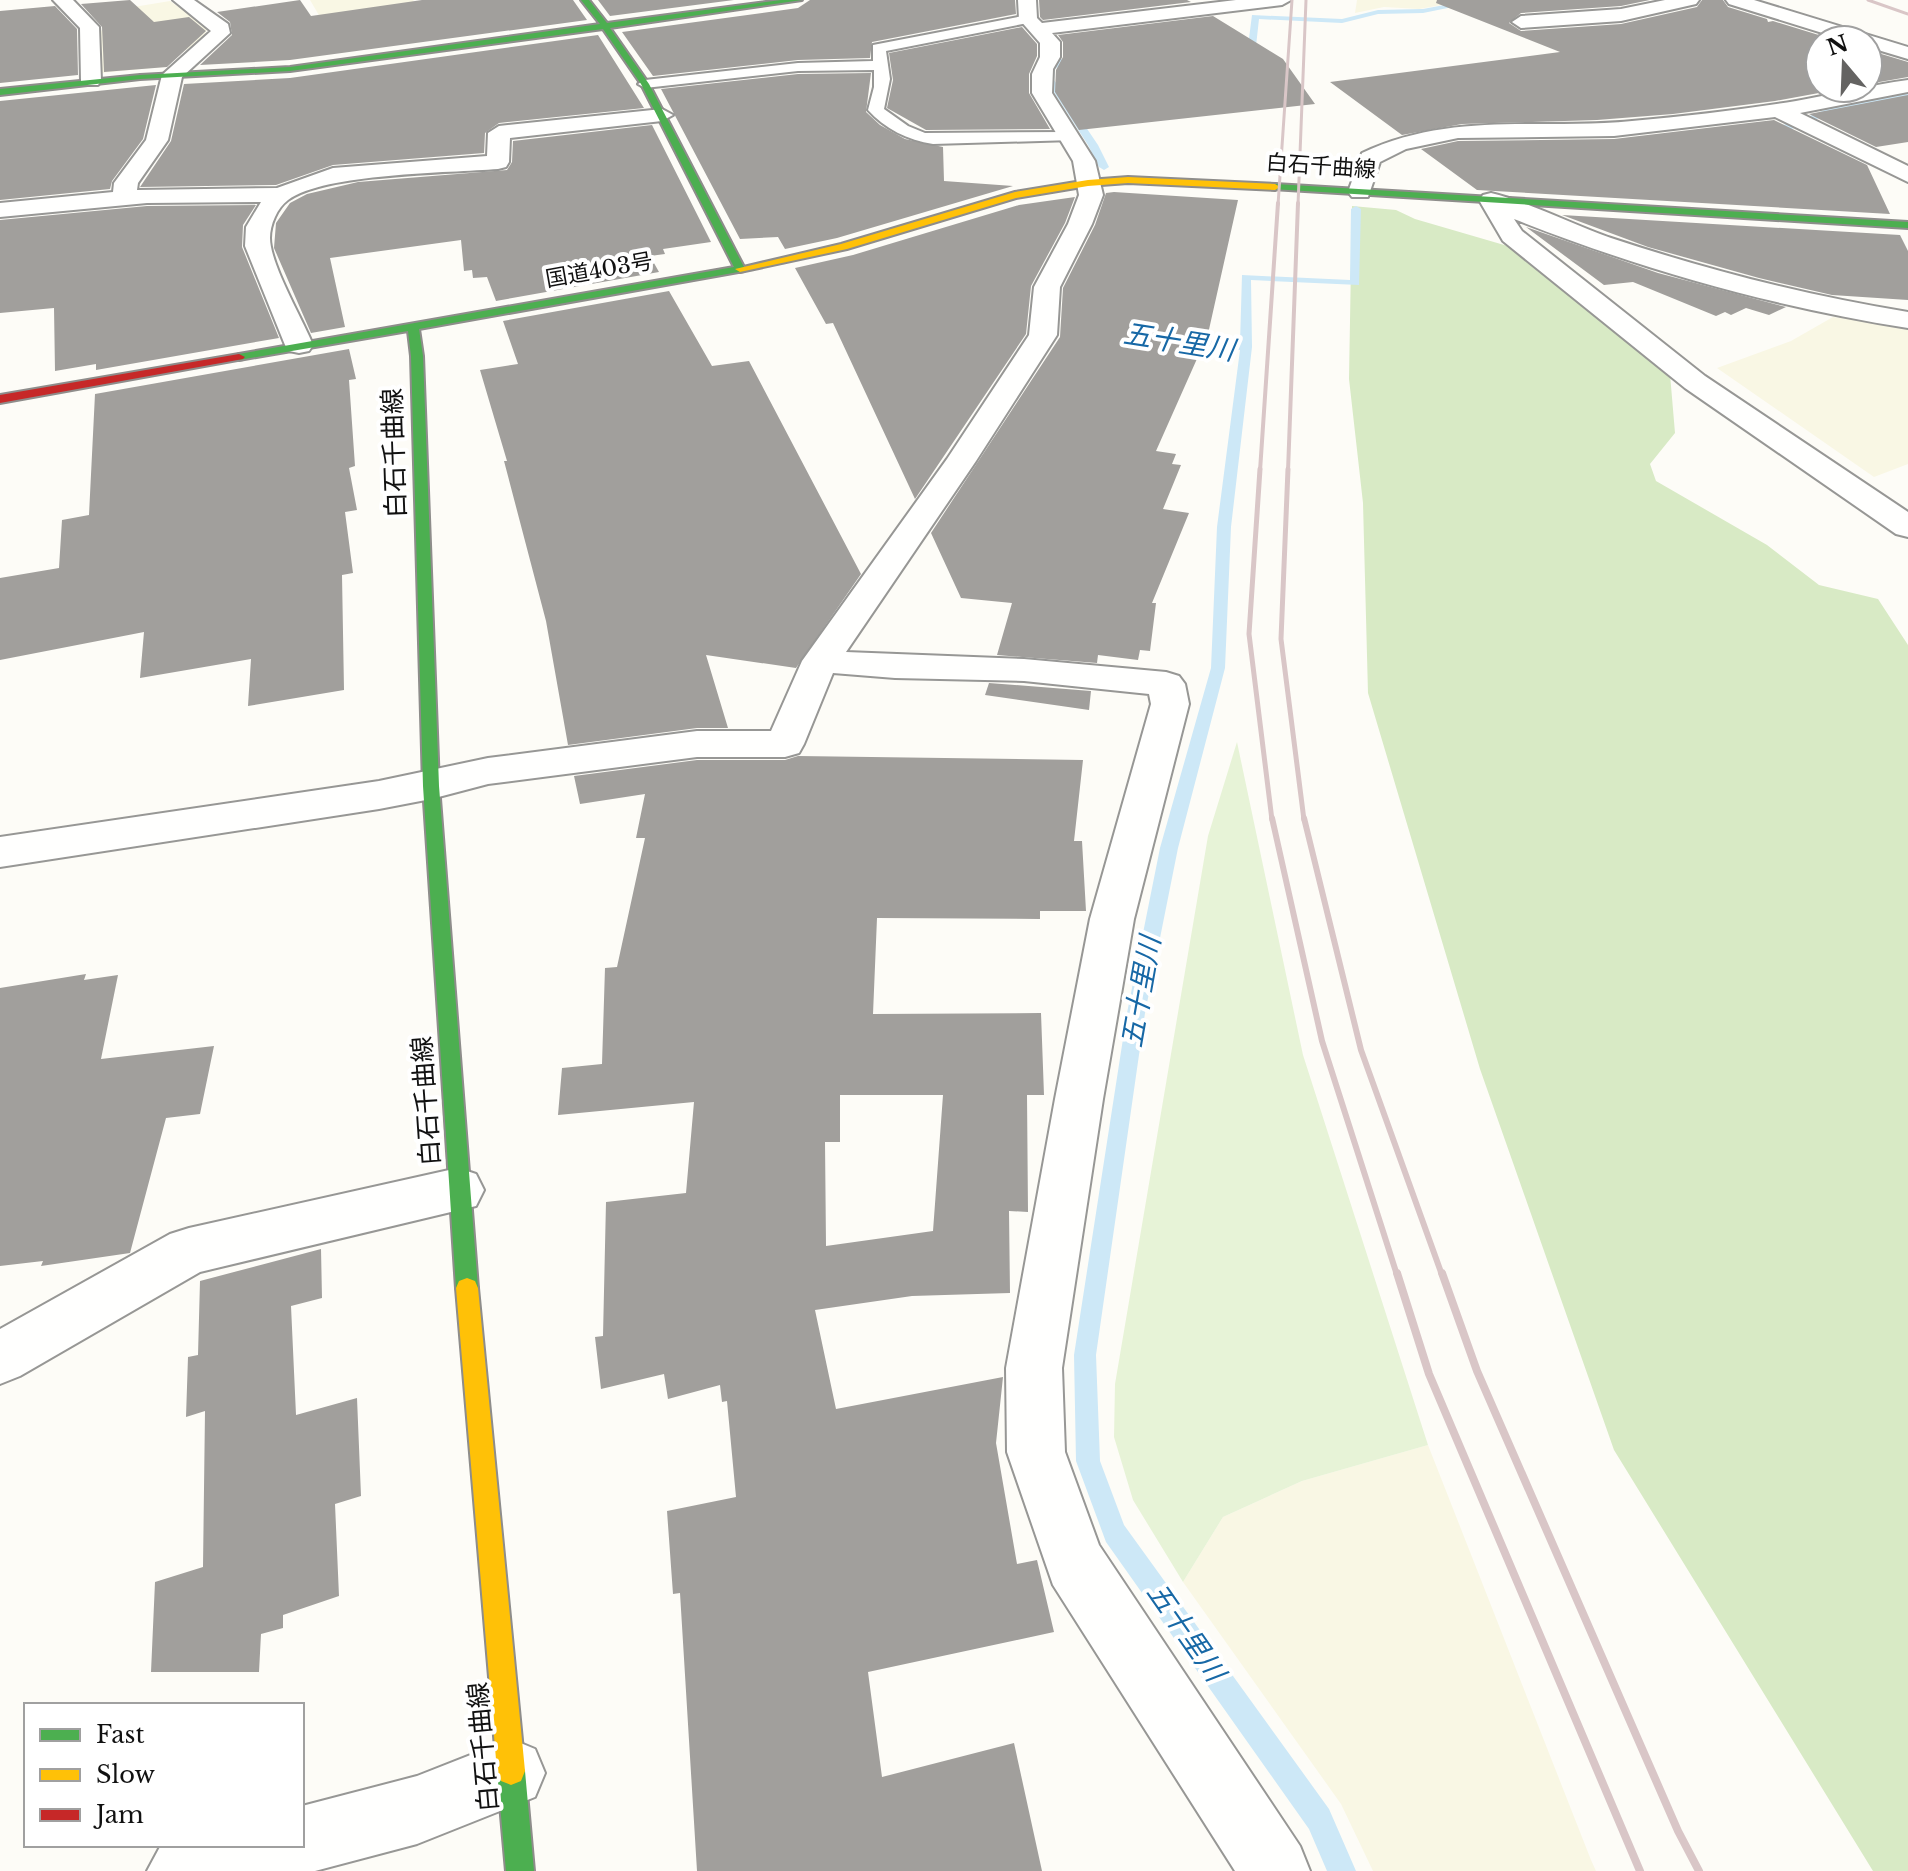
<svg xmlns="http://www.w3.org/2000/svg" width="1908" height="1871" font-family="'Libre Baskerville','Noto Sans JP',serif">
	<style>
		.farmland { fill: #f9f7e4 }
		.green { fill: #e7f3d7 }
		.forest { fill: #d8eac5 }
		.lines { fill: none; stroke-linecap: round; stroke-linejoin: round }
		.stream { fill: #cde8f7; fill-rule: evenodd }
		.building { fill: #a19f9c; fill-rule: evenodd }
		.lane-casing { stroke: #979795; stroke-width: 4 }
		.street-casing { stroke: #979795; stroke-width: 4 }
		.fast-casing { stroke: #8e8d8b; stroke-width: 4 }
		.slow-casing { stroke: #8e8d8b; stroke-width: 4 }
		.jam-casing { stroke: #8e8d8b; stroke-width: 4 }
		.lane { fill: #fffffe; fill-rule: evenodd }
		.street { fill: #fffffe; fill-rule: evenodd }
		.fast { fill: #4caf50; fill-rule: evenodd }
		.slow { fill: #ffc107; fill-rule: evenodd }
		.jam { fill: #c62828; fill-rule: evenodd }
		.rail-far4 { stroke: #d9c6c7; stroke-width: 3 }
		.rail-far3 { stroke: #d9c6c7; stroke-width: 4 }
		.rail-far2 { stroke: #d9c6c7; stroke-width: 5 }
		.rail-far1 { stroke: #d9c6c7; stroke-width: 6 }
		.rail { stroke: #d9c6c7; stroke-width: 8 }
		.labels { text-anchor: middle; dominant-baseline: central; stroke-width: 8; stroke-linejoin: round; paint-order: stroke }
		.far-street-label { font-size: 22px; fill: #111; stroke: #fff }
		.street-label { font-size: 26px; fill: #111; stroke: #fff }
		.water-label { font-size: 28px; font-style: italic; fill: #1768a6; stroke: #fff }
	</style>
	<rect width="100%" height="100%" fill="#fdfcf7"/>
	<!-- farmland -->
	<path class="farmland" d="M310 0H413L417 6 330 34Z
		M1357 0H1469L1419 9 1384 7 1355 13Z
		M170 1 204 25 207 30 202 39 161 67 101 73 96 50 98 34 104 28 91 14Z
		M1833 317 1908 327V464L1874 477 1717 368 1791 341Z
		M1428 1445 1591 1860 1596 1871H1373L1341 1804 1183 1582 1223 1517 1302 1481Z"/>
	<!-- green -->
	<path class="green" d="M1237 742 1303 1055 1428 1445 1302 1481 1223 1517 1183 1582 1133 1500 1114 1437 1115 1384 1208 836Z"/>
	<!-- forest -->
	<path class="forest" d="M1352 206 1396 210 1415 219 1511 247 1670 374 1675 433 1650 464 1656 481 1767 545 1819 585 1878 599 1908 645V1871H1873L1614 1450 1480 1069 1368 693 1363 503 1349 379Z"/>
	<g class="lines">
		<!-- stream -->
		<path class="stream" d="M1471 0H1487L1423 13 1378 14 1342 23 1259 19 1255 55 1246 62 1239 60 1247 54 1252 15 1342 19 1378 10 1423 9Z
			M1082 55 1085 59 1062 64 1055 69 1054 80 1098 145 1109 167 1104 170 1099 167 1088 145 1046 80 1047 68 1056 60Z
			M1908 92V98C1885 102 1862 105 1839 111 1816 116 1784 140 1761 129L1793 123 1834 106Z
			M1356 206 1361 209 1359 285 1251 280 1252 347 1231 527 1225 668 1178 848 1145 1013 1096 1355 1100 1461 1124 1525 1329 1809 1356 1871H1327L1309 1829 1106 1542 1076 1461 1074 1355 1127 1013 1160 848 1211 668 1217 527 1240 350 1179 343 1173 340 1179 337 1240 343 1242 275 1350 280 1351 209Z"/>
	</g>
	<!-- building -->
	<path class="building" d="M130 0 154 22 189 17 206 31 167 67 104 72 102 27 81 4Z
		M300 0 311 16 422 0H573L587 20 290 60 200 65 232 35 230 22 217 12Z
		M598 0H734L610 16Z
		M810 0H1015L1016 14 872 42 870 58 798 60 653 76 622 32 798 8Z
		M1039 0H1187L1191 2 1043 20 1040 17Z
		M1437 0H1650L1621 6 1521 13 1509 23 1521 31 1621 24 1697 7 1702 0H1723L1728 7 1767 19 1768 22 1773 21 1835 40H1820V88H1846L1775 101 1673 114 1597 120 1462 124 1402 135 1330 82 1560 52 1436 3Z
		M55 6 77 29 78 75 0 83V11Z
		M1213 16 1283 59 1315 104 1079 130 1055 92 1056 70 1063 57V42L1058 35Z
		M1022 27 1037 44V56L1029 74V93L1050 129 926 130 887 108 893 80 889 53Z
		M598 35 644 108 499 123 485 133 484 153 333 165 276 185 140 187 171 141 184 84 290 78Z
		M1868 50 1908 62V77L1868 84Z
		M871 73 866 112 880 125 905 139 943 147 944 181 1013 186 837 238 785 249 778 237 740 239 661 89 798 74Z
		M156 85 143 139 112 181 110 189 0 200V101Z
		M1908 95V142L1876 147 1809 114Z
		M1774 120 1867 165 1890 214 1477 190 1421 149 1458 141 1614 139Z
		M652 125 711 242 663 249 665 254 650 256 659 272 496 301 487 277 473 278 472 270 464 271 461 240 330 258 345 327 311 333 274 248 276 223 290 203 307 194 358 182 507 170 512 162 513 141Z
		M1114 192 1238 200 1208 334 1156 451 1176 454 1172 464 1181 465 1163 509 1189 513 1152 603H1156L1150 651 1140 650 1138 660 1098 655 1097 663 997 655 1012 603 961 598 931 533 1060 337 1063 288 1095 225 1106 193Z
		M1075 197 1065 223 1031 286 1026 334 915 499 833 323 826 324 795 268 853 255 1019 205Z
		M256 205 243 225 242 247 279 338 96 370V364L55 371 54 308 0 313V220L147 206Z
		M1562 215 1900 235 1908 251V300L1832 295 1759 278 1648 247Z
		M1526 227 1658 273 1786 307 1769 315 1746 308 1731 315 1725 312 1716 316 1633 282 1604 285Z
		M669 291 712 366 749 361 861 574 796 668 706 655 728 728H697L568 745 546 621 504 461H507L480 370 518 364 503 321Z
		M349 349 356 379 349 380 355 466 349 468 357 510 345 512 353 573 342 575 344 690 248 706 251 659 140 678 144 632 0 660V578L59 568 62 520 89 515 95 394Z
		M989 683 1091 691 1089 710 985 695Z
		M798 756 1083 760 1074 841H1082L1086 911H1040V919L877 918 873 1014 1041 1013 1044 1095H1027L1028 1212 1009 1211 1010 1293 912 1296 815 1310 836 1409 1003 1377 996 1443 1017 1564 1037 1560 1054 1632 868 1672 882 1777 1014 1743 1042 1871H697L680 1593 673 1594 667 1511 736 1497 727 1401 722 1402 720 1385 668 1399 664 1374 601 1389 595 1337 603 1336 606 1202 686 1193 694 1102 558 1115 562 1068 602 1064 605 968 617 967 645 838H636L645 794 580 804 574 776 697 760H785ZM840 1095H943L933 1231 826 1246 825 1142H840Z
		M86 974 84 980 118 975 101 1059 214 1046 200 1114 166 1118 130 1253 41 1266 43 1261 0 1266V988Z
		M321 1249 322 1298 291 1306 296 1415 357 1398 361 1496 335 1504 339 1596 283 1615V1628L261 1634 259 1672H151L155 1582 203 1567 205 1411 186 1417 188 1357 198 1355 200 1281Z"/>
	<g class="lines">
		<!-- lane casing -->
		<g class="lane-casing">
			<path id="lane" d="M1028 15 1035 19 1033 22 886 51 890 79 884 109 908 126 925 133 1067 132 1075 137 1073 140 933 144C908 140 885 129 868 110L874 87V70L798 71 645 88 638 84 645 80 798 63 873 61V45Z"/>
		</g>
		<!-- street casing -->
		<g class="street-casing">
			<path id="street" d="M53 0H73L99 27 101 81 98 85H84L81 81 80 28Z
				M173 0H194L228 24 230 33 182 77 168 140 138 183 137 190 277 188 333 168 487 156 488 133 499 126 662 109 673 115 662 121 510 138 509 162 506 167 498 169C449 173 325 173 288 200 277 208 270 225 270 238 270 264 302 318 313 345L309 351 299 353 289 351 285 345 245 246 246 227 261 202 147 203 0 217V203L113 192 114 183 146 140 162 75 211 31Z
				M1018 0H1036L1037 18 1042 23 1236 0H1291L1282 5 1052 33 1060 42V57L1053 69 1052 93 1095 161 1103 195 1092 224 1060 287 1057 335 976 461 846 652 1024 659 1166 672 1179 676 1185 684 1189 704 1134 919 1103 1099 1062 1368 1065 1452 1099 1545 1300 1846 1310 1871H1235L1053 1585 1007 1452 1006 1368 1055 1099 1090 919 1151 704 1149 694 1024 681 895 678 833 673 804 744 799 753 785 757H697L488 784 431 799 379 809 0 867V837L379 781 488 758 697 731H771L802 661 947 459 1029 335 1034 287 1068 224 1079 195 1073 161 1032 93V74L1040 57V43L1019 19Z
				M1665 0H1699L1696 4 1621 21 1521 28 1512 22 1521 16 1621 9Z
				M1726 0H1754L1908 47V59L1868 47V40H1845L1729 4Z
				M1908 80V92L1800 113 1908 166V182L1775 117 1614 136 1458 138 1406 149 1380 162 1368 197H1352L1348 192 1362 153C1451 111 1538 130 1632 121 1687 116 1741 110 1796 101 1835 94 1870 85 1908 80Z
				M1491 193C1532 203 1571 224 1611 238 1708 270 1808 296 1908 312V328C1774 307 1640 269 1514 219L1522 231 1705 376 1908 512V537L1896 534 1685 388 1503 241 1479 200 1483 195Z
				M458 1168 476 1174 484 1190 476 1206 200 1272 20 1376 0 1384V1329L170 1234 189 1228Z
				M511 1739 535 1749 545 1773 535 1797 417 1844 315 1871H147L161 1845H302V1806L417 1776Z"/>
		</g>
		<!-- fast casing -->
		<g class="fast-casing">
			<path id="fast" d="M581 0H589L607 23 781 0H802L610 28 649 84 745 269 744 271 419 329 423 356 439 786 478 1288 475 1295 467 1298 459 1295 456 1288 423 786 411 356 408 331 239 360 233 357 239 354 734 267 641 84 603 29 290 71 140 79 0 95V89L140 75 290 67 600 24Z
				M1275 184 1908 222V228L1272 189V185Z
				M511 1757 521 1761 525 1771 534 1871H506L497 1771 501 1761Z"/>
		</g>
		<!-- slow casing -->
		<g class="slow-casing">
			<path id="slow" d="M1128 177 1275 184 1280 187 1275 190 1128 183 1088 186 1016 198 847 249 740 272 735 269 841 244 1015 192 1088 180Z
				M467 1278 475 1281 478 1288 525 1771 521 1781 511 1785 501 1781 497 1771 456 1288 459 1281Z"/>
		</g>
		<!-- jam casing -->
		<g class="jam-casing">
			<path id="jam" d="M239 354 245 357 243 359 0 403V395Z"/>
		</g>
		<!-- lane -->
		<use href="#lane" class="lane"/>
		<!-- street -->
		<use href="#street" class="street"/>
		<!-- fast -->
		<use href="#fast" class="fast"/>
		<!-- slow -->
		<use href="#slow" class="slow"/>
		<!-- jam -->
		<use href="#jam" class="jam"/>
		<!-- rail-far4 -->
		<path class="rail-far4" d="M1868 0 1908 14
			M1278 205 1292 0
			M1298 205 1306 0"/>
		<!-- rail-far3 -->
		<path class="rail-far3" d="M1260 471 1278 203
			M1288 471 1298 203"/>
		<!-- rail-far2 -->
		<path class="rail-far2" d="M1260 469 1249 634 1272 820
			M1288 469 1281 639 1304 820"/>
		<!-- rail-far1 -->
		<path class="rail-far1" d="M1272 818 1322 1041 1397 1275
			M1304 818 1361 1050 1442 1275"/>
		<!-- rail -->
		<path class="rail" d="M1397 1273 1429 1374 1640 1871
			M1442 1273 1477 1371 1678 1831 1699 1871"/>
	</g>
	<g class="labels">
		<!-- far-street labels -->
		<g class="far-street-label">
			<text transform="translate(1321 166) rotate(4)">白石千曲線</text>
			<text transform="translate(599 270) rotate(-10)">国道403号</text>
		</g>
		<!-- street labels -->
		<g class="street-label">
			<text transform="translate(394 453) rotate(-92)">白石千曲線</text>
			<text transform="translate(426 1101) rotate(-94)">白石千曲線</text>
			<text transform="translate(483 1747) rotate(-95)">白石千曲線</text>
		</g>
		<!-- water labels -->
		<g class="water-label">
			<text transform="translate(1179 342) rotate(9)">五十里川</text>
			<text transform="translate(1141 992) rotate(-80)">五十里川</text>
			<text transform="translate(1186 1632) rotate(55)">五十里川</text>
		</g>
	</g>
	<!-- legend -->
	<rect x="24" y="1703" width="280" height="144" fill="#ffffff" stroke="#a0a0a0" stroke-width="2"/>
	<rect x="40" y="1729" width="40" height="12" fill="#4caf50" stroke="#a0a0a0" stroke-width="2"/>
	<text x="96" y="1743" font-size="24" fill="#111111">Fast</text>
	<rect x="40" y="1769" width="40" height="12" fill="#ffc107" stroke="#a0a0a0" stroke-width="2"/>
	<text x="96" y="1783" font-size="24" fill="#111111">Slow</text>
	<rect x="40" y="1809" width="40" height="12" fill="#c62828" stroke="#a0a0a0" stroke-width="2"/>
	<text x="96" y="1823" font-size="24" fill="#111111">Jam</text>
	<!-- north arrow -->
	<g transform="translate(1844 64) rotate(341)"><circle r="38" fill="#ffffff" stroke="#a0a0a0" stroke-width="2"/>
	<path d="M0-6L14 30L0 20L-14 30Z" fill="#646362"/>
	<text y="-12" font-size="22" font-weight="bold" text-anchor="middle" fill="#111111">N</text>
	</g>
</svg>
